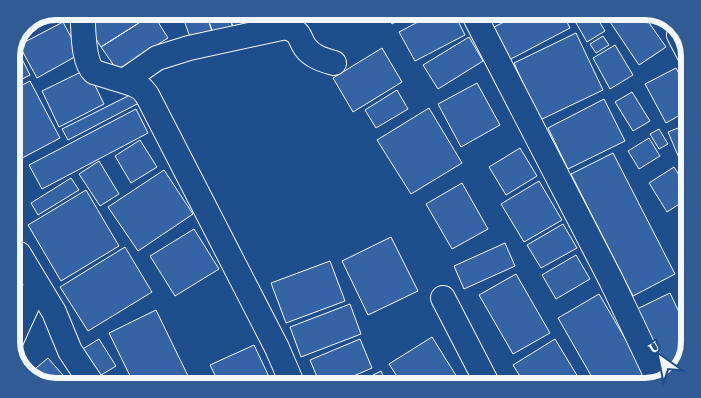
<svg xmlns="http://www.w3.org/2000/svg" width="701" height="398" font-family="'Source Serif 4',serif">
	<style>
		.building { fill: #3563a3; stroke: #f2f6ff }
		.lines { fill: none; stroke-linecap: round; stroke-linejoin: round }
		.minor-casing { stroke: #f2f6ff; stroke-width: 26 }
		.minor { stroke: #1f4e8c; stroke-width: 24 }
		.rim { fill: none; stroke: #f2f6ff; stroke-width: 6 }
	</style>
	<rect width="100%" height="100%" fill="#1f4e8c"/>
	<!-- building -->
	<path class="building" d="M111 12H156L101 47 88 26Z
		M181 12 206 13 212 30 190 37Z
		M206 13H228L234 30 214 38Z
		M228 13H248L252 24 234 30Z
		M257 13H277L261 21Z
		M153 14 168 38 117 70 101 47Z
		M387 14 408 15 392 24Z
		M431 15H455L465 35 415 61 399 32Z
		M516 16H564L570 28 509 60 492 28Z
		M572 16H596L605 31 587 42Z
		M606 16 645 17 666 47 639 65Z
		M63 22 80 54 37 78 19 45Z
		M576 33 603 90 540 120 514 63Z
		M603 36 609 45 596 53 590 44Z
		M469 37 483 61 438 89 423 65Z
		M15 45 30 75 11 85V53Z
		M615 45 633 75 610 89 593 58Z
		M382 48 402 82 353 112 333 78Z
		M676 68 689 92V110L666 123 645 84Z
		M87 69 104 104 59 127 42 91Z
		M30 81 60 138 11 164V91Z
		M477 83 500 125 461 147 438 104Z
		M397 90 408 109 376 128 365 110Z
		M632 92 650 121 633 131 615 102Z
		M134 93 139 103 68 140 62 129Z
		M604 99 625 141 568 169 548 128Z
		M429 108 462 163 411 194 377 140Z
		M136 109 148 133 42 189 29 165Z
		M688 124 687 177 668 132Z
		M659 129 668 144 659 149 650 134Z
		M649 138 660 156 639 169 628 151Z
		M140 140 157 167 131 183 115 156Z
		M520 148 537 176 506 195 489 167Z
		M613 153 675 274 633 296 571 174Z
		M99 161 119 194 100 206 79 174Z
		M674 167 687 188V199L667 212 649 183Z
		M164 170 193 214 138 251 108 207Z
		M71 178 79 190 38 215 31 203Z
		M539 181 562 220 524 242 501 204Z
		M462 183 488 229 452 249 426 204Z
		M86 190 119 246 61 281 28 225Z
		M563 224 577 248 541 268 527 245Z
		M194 229 219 269 175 296 150 256Z
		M391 237 418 291 368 315 342 261Z
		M505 243 515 266 464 289 454 266Z
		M125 247 152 292 88 331 60 287Z
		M576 255 590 279 556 299 542 275Z
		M330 261 345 301 286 323 271 283Z
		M11 266 28 296 11 306Z
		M516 274 550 333 513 354 479 295Z
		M670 293 685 325 684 364 668 374 637 309Z
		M599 294 651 383 645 387 597 386 558 318Z
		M350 304 361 334 301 357 290 327Z
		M156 310 189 378 180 382H133L109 333Z
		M432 337 462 385 402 384 389 364Z
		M99 339 116 366 98 377 81 350Z
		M360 339 372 368 335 384H320L310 360Z
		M555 339 578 377 562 386H526L513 365Z
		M254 345 272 383H219L210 365Z
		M48 358 68 381H34L29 374Z
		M381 371 387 384H355Z
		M116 376 120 382H107Z
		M200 378 202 383 191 382Z"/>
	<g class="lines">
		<!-- minor casing -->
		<g class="minor-casing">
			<path id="minor" d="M82 11C84 28 82 61 94 72L133 84 142 89 147 95 277 348 292 383
				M474 15 611 280 658 379
				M679 35 690 56
				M124 81 157 58 189 48 286 27C303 34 297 35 305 47 312 57 324 60 334 63
				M19 254 54 312 70 351 90 381
				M443 298 488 385
				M11 341 37 284"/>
		</g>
		<!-- minor -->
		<use href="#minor" class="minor"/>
	</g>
	<!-- crop -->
	<path d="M0 0H701V398H0ZM56 20H645A36 36 0 0 1 681 56V342A36 36 0 0 1 645 378H56A36 36 0 0 1 20 342V56A36 36 0 0 1 56 20Z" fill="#305b95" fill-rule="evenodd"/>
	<path class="rim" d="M56 20H645A36 36 0 0 1 681 56V342A36 36 0 0 1 645 378H56A36 36 0 0 1 20 342V56A36 36 0 0 1 56 20Z"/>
	<!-- north arrow -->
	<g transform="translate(661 358) rotate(327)" stroke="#1f4e8c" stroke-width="4" paint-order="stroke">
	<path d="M0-4L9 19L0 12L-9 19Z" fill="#f2f6ff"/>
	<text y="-8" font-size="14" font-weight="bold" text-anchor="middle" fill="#f2f6ff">U</text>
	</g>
</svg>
